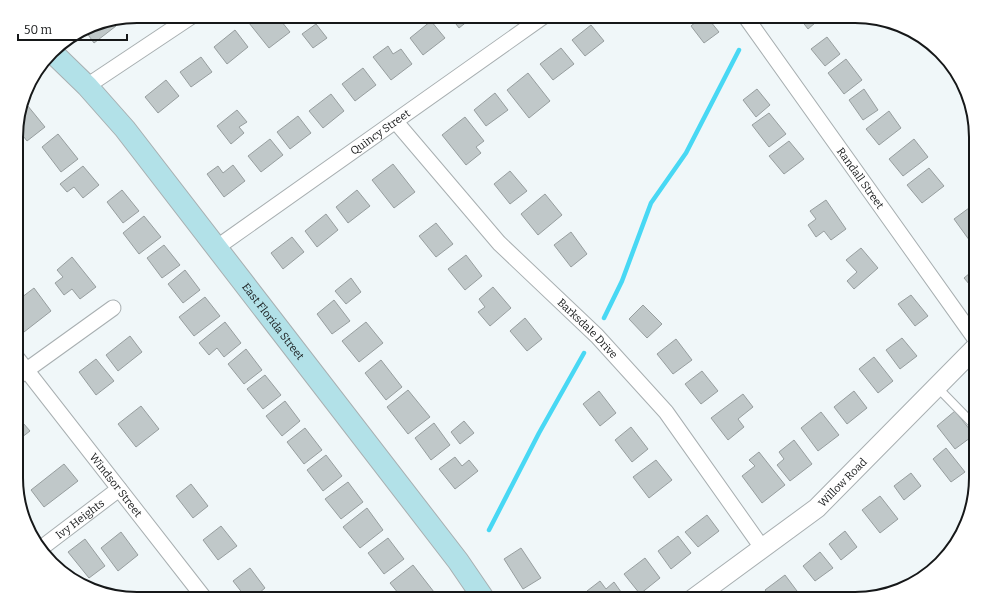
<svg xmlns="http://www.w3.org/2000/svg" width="992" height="615" font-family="Bitter,serif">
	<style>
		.forest { fill: #3fd2ee }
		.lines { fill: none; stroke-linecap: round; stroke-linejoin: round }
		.stream { stroke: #48d8f4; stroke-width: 4.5 }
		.building { fill: #c0c8c9; stroke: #979e9f }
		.service-casing { stroke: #a8afb1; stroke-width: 10 }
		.minor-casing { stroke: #a8afb1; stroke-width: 17 }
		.tertiary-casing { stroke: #a8afb1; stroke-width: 21 }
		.secondary-casing { stroke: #a8afb1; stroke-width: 23 }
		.service { stroke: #fff; stroke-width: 8 }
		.minor { stroke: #fff; stroke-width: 15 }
		.tertiary { stroke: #fff; stroke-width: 19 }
		.secondary { stroke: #b2e1e8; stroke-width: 21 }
		.labels { text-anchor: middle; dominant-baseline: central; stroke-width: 3.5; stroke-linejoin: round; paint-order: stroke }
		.street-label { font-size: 11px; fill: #161819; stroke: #fff }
		.rim { fill: none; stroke: #161819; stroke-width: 2 }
	</style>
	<rect width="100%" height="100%" fill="#f0f7f9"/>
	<!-- forest -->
	<path class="forest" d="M763 16H781L770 24Z"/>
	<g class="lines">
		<!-- stream -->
		<path class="stream" d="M604 318 622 281 651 203 686 153 739 50
			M489 530 539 433 584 353"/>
	</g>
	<!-- building -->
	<path class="building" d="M258 16H277L290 32 269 48 249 23Z
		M298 16H307L301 20Z
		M450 16H474L459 28Z
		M703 16H706L719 32 704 43 691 26Z
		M798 16H809L815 23 808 29Z
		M112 21 116 26 94 43 84 29 91 25Z
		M431 21 445 38 423 55 410 38Z
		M316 24 327 38 313 48 302 34Z
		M591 25 604 41 585 56 572 40Z
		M235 30 248 47 227 64 214 47Z
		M827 37 840 54 825 66 811 49Z
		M388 46 393 54 401 49 412 64 391 80 373 57Z
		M561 48 574 64 553 80 540 64Z
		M201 57 212 72 191 87 180 72Z
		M846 59 862 80 844 94 828 73Z
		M363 68 376 85 355 101 342 84Z
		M528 73 550 101 529 118 507 90Z
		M166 80 179 96 158 113 145 97Z
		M757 89 770 105 756 117 743 100Z
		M864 89 878 110 863 120 849 100Z
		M495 93 508 110 486 126 474 110Z
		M331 94 344 111 323 128 309 111Z
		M23 100 45 127 27 141 17 128V121Z
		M237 110 247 122 239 127 244 133 231 144 217 126Z
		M889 111 901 128 879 145 866 129Z
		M769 113 786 134 769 147 752 125Z
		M298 116 311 133 290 149 277 132Z
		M465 117 484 141 476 147 481 153 466 165 442 135Z
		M58 134 78 159 61 172 42 147Z
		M270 139 283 155 261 172 248 156Z
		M914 139 928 157 903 176 889 159Z
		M789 141 804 159 784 174 769 156Z
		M393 164 415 192 394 208 372 180Z
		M233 165 245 181 224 197 207 174 218 166 223 173Z
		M83 166 99 185 83 198 74 187 67 192 60 184Z
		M929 168 944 186 922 203 907 185Z
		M510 171 527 191 510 204 494 184Z
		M122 190 139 211 123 223 107 202Z
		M357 190 370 206 348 223 336 207Z
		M545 194 562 215 538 235 521 214Z
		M826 200 846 229 831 240 824 231 816 237 808 225 816 219 810 211Z
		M969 208 976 218 975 248 954 219Z
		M326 214 338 230 317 247 305 231Z
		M144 216 161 237 139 254 123 233Z
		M436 223 453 244 436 257 419 236Z
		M571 232 587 254 571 267 554 245Z
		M292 237 304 252 283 269 271 253Z
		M164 245 180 265 162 278 147 258Z
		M861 248 878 268 854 289 847 281 857 272 846 260Z
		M466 255 482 276 465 290 448 269Z
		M72 257 96 287 80 299 72 289 64 295 55 283 63 277 57 270Z
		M976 268V292L964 278Z
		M185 270 200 290 183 303 168 284Z
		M351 278 361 292 346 304 335 291Z
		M493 287 511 308 490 326 478 312 485 307 479 299Z
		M34 288 51 311 24 332 17 322V313L22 309 17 301Z
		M911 295 928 316 915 326 898 304Z
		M205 297 220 316 194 336 179 317Z
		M334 300 350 321 332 334 317 314Z
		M643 305 662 324 647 338 629 319Z
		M525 318 542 339 527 351 510 331Z
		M225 322 241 343 224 357 217 348 209 355 199 343Z
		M366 322 383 343 359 362 342 341Z
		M130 336 142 352 118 371 106 355Z
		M902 338 917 356 900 369 886 350Z
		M676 339 692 360 673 374 657 354Z
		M246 349 262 370 244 384 228 364Z
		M874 357 893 381 878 393 859 369Z
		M96 359 114 381 96 395 79 372Z
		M381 360 402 387 386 400 365 373Z
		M702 371 718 391 701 404 685 384Z
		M265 375 281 395 263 409 247 389Z
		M408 390 430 417 408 434 387 407Z
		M599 391 616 413 600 426 583 404Z
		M854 391 867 408 847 424 834 407Z
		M743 394 753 407 738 419 744 427 728 440 711 418Z
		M285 401 300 421 282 436 266 416Z
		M141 406 159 429 136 447 118 424Z
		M955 411 974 435 955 449 937 426Z
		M821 412 839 435 818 451 801 428Z
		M17 416 30 431 17 441Z
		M464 421 474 433 460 444 451 432Z
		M434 423 450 445 431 460 415 438Z
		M631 427 648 449 632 462 615 440Z
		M305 428 322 450 304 464 287 442Z
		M794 440 812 464 790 481 777 465 784 459 779 452Z
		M946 448 965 472 951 482 933 459Z
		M759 452 785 485 762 503 742 476 755 466 749 460Z
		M326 455 342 476 323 491 307 470Z
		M455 457 462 466 469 460 478 471 455 489 439 469Z
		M656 460 672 480 649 498 633 477Z
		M64 464 78 481 44 507 31 490Z
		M911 473 921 486 904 500 894 486Z
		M348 482 363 502 341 519 325 499Z
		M191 484 208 506 193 518 176 496Z
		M880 496 898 519 880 533 862 510Z
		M367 508 383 530 360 548 343 527Z
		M707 515 719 531 698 547 685 532Z
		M221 526 237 546 218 560 203 540Z
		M845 531 857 547 841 560 829 544Z
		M121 532 138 555 118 571 101 548Z
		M678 536 691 553 671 569 658 551Z
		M388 538 404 559 384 574 368 553Z
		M85 539 105 566 89 578 68 552Z
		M521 548 541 578 523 589 504 559Z
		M820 552 833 568 815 581 803 566Z
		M645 558 660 578 640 594 624 574Z
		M413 565 434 592 426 599H403L390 583Z
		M250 568 265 588 252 599H247L233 581Z
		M785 575 803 599H772L765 590Z
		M600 581 606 589 614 582 626 599H593L587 591Z"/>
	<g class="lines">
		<!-- service casing -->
		<g class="service-casing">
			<path id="service" d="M937 387 976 427"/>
		</g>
		<!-- minor casing -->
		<g class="minor-casing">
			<g id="minor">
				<path id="s1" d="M745 16 976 340"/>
				<path d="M87 86 192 16"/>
				<path id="s2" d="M396 122 499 243 597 336 666 412 763 549"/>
				<path id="s3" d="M216 248 544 16"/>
				<path id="s4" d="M17 358 205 599"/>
				<path d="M17 377 113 308"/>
				<path id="s5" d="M40 549 119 489"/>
			</g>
		</g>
		<!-- tertiary casing -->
		<g class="tertiary-casing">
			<g id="tertiary">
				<path id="s6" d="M693 599 817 508 976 347"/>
			</g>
		</g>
		<!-- secondary casing -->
		<g class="secondary-casing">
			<g id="secondary">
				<path id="s7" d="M52 52 87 86 125 129 458 561 484 599"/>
			</g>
		</g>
		<!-- service -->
		<use href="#service" class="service"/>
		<!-- minor -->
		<use href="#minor" class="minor"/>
		<!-- tertiary -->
		<use href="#tertiary" class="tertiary"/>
		<!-- secondary -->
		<use href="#secondary" class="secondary"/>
	</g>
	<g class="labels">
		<!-- street labels -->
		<g class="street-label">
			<text stroke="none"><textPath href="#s3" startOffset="201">Quincy Street</textPath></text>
			<text stroke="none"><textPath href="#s1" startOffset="199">Randall Street</textPath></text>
			<text stroke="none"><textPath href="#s7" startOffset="349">East Florida Street</textPath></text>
			<text stroke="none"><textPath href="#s2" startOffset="282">Barksdale Drive</textPath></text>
			<text stroke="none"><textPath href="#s6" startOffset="190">Willow Road</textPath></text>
			<text stroke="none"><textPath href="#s4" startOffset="161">Windsor Street</textPath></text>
			<text stroke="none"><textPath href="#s5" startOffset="50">Ivy Heights</textPath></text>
		</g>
	</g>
	<!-- crop -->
	<path d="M0 0H992V615H0ZM137 23H855A114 114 0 0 1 969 137V478A114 114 0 0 1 855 592H137A114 114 0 0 1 23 478V137A114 114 0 0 1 137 23Z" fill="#fff" fill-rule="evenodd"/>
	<path class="rim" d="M137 23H855A114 114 0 0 1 969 137V478A114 114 0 0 1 855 592H137A114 114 0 0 1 23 478V137A114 114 0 0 1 137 23Z"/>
	<!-- scale -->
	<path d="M18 34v6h109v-6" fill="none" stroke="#161819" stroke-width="2"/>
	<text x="24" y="34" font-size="12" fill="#161819" stroke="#ffffff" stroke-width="3" paint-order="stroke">50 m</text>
</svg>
